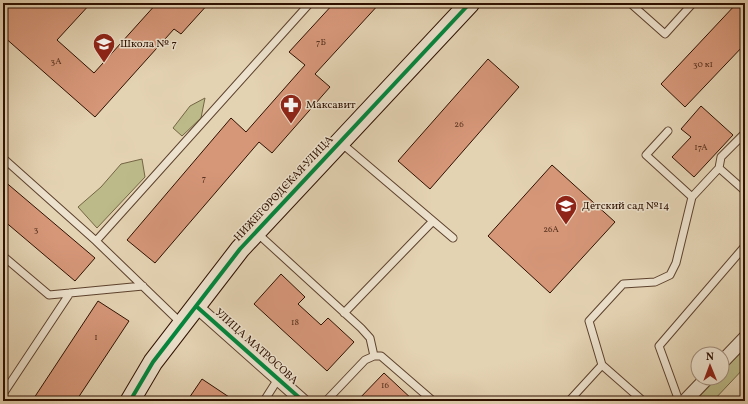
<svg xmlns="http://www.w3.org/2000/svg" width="748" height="404" font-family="Vollkorn,serif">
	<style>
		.green { fill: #bbba88; stroke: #746544 }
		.building { fill: #d69779; stroke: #2e1000 }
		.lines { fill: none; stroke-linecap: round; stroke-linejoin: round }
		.lane-casing { stroke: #5c412d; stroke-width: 9 }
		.street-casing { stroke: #5c412d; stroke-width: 15 }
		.secondary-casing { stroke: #2e1000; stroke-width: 21 }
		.lane { stroke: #ede2ce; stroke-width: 7 }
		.street { stroke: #ede2ce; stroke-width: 13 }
		.secondary { stroke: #ede2ce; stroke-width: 19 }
		.cycleway-casing { stroke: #ede2ce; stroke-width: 6 }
		.cycleway { stroke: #00873e; stroke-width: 4 }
		.labels { text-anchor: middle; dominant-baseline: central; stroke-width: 3; stroke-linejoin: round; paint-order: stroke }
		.number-label { font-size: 9px; fill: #58321e }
		.poi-label { font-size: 11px; fill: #2e1000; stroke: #ede2ce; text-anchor: start }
		.street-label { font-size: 11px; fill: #2e1000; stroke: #ede2ce }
	</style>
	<rect width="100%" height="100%" fill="#e4d3b3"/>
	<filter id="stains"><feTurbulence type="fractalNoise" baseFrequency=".005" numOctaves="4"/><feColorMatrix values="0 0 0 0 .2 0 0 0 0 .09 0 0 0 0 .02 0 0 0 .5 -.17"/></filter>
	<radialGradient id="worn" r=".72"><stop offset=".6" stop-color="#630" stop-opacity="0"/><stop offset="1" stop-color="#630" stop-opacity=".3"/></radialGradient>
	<!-- green -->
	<path class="green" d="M205 98 201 118 182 136 173 128 190 106Z
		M142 159 145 177 97 228 78 207 101 187 121 164Z
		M745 348V367L713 401H695L717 378H722V372Z"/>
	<!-- building -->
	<path class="building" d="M3 3H91L57 40 94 73 157 3H209L181 34 174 29 95 117 3 36Z
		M334 3H380L315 74 330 87 272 153 259 142 155 263 127 240 231 118 246 132 305 65 289 52Z
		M737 3H745V44L685 107 661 84Z
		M488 59 519 87 430 189 398 161Z
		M701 106 733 135 694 177 672 157 691 137 681 129Z
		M552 165 615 222 550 293 488 236Z
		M3 180 95 258 75 281 3 220Z
		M281 274 305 297 298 304 321 325 328 318 354 342 327 371 254 304Z
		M98 301 129 321 76 401H32Z
		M384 373 414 401H357Z
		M202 379 235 401H187Z"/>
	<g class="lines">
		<!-- lane casing -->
		<g class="lane-casing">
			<path id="lane" d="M630 3 665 34 693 3
				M668 131 646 155 692 197 719 168
				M745 133 721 157 719 168 745 191
				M340 142 453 238
				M3 158 96 241 182 324
				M256 232 361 328 370 338 374 356
				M96 241 310 3
				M3 256 49 295 143 286
				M344 313 433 221
				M3 394 70 293
				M264 401 278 379
				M326 401 365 360 374 356H381L433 401
				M569 401 602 365
				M643 401 602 365 589 321 623 284 655 282 670 275 676 263 692 197
				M679 401 659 346 745 246"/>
		</g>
		<!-- street casing -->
		<g class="street-casing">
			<path id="street" d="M196 306 303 401
				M722 362 745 338
				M685 401 707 378"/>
		</g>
		<!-- secondary casing -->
		<g class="secondary-casing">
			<path id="secondary" d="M130 401 153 362 240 249 470 3"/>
		</g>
		<!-- lane -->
		<use href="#lane" class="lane"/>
		<!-- street -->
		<use href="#street" class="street"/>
		<!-- secondary -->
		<use href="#secondary" class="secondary"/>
		<!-- cycleway casing -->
		<g class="cycleway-casing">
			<path id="cycleway" d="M196 306 303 401
				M130 401 153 362 240 249 470 3"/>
		</g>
		<!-- cycleway -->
		<use href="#cycleway" class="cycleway"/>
	</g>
	<!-- icons -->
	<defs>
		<g id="school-pin" transform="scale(1.15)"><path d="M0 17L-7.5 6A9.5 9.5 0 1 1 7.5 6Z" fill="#8f2418" stroke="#ede2ce"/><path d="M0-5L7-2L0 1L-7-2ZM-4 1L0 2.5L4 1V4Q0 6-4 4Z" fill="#fff"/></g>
		<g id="pharmacy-pin" transform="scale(1.15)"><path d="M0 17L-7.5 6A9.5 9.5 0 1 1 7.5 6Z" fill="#8f2418" stroke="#ede2ce"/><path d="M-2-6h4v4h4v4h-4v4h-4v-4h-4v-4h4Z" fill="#fff"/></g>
	</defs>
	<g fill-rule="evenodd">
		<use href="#school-pin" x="104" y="44"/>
		<use href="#pharmacy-pin" x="291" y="105"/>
		<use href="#school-pin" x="566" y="206"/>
	</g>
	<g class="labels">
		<!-- number labels -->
		<g class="number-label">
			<text x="321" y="42">7Б</text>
			<text x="56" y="61">3А</text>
			<text x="703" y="64">30 к1</text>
			<text x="459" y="124">26</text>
			<text x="701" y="147">17А</text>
			<text x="204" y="178">7</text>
			<text x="36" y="229">3</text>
			<text x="551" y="229">26А</text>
			<text x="295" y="322">18</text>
			<text x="96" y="337">1</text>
			<text x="385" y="385">16</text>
		</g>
		<!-- poi labels -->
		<g class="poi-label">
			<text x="120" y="44">Школа № 7</text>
			<text x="306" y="105">Максавит</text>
			<text x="582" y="206">Детский сад №14</text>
		</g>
		<!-- street labels -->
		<g class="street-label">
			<text transform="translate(284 189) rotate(-47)">НИЖЕГОРОДСКАЯ УЛИЦА</text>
			<text transform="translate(256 347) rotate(42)">УЛИЦА МАТРОСОВА</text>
		</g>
	</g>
	<!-- margin -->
	<rect width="748" height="404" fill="none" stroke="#e4d3b3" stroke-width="16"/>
	<rect x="4" y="4" width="740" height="396" fill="none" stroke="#2e1000" stroke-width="2"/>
	<rect x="8" y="8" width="732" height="388" fill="none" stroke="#2e1000"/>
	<!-- north arrow -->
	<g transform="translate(710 366) rotate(359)"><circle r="19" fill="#ede2ce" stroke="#a18e7c"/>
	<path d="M0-3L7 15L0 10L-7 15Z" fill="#8f2418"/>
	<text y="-6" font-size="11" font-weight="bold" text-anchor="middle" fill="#2e1000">N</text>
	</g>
	<rect width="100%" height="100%" filter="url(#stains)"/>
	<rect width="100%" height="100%" fill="url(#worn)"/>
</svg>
